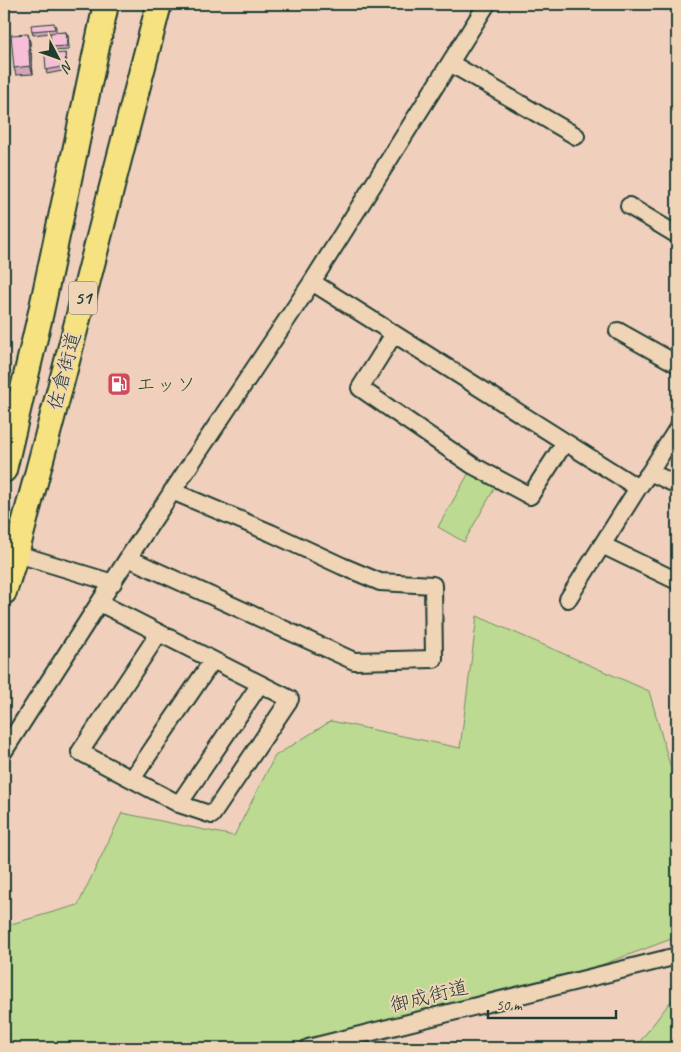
<svg xmlns="http://www.w3.org/2000/svg" width="681" height="1052" font-family="Caveat,'Klee One',sans-serif">
	<style>
		.green { fill: #bdda92; stroke: #6e8c63 }
		.lines { fill: none; stroke-linecap: round; stroke-linejoin: round }
		.minor-casing { stroke: #1f3d34; stroke-width: 20 }
		.highway-casing { stroke: #1f3d34; stroke-width: 28 }
		.minor { stroke: #efd4b6; stroke-width: 16 }
		.highway { stroke: #f7e281; stroke-width: 24 }
		.wall { fill: #d4a4b9; stroke: #1f3d34 }
		.shaded-wall { fill: #ac8696; stroke: #1f3d34 }
		.building { fill: #f6bfd7; stroke: #1f3d34 }
		.labels { text-anchor: middle; dominant-baseline: central; stroke-width: 4; stroke-linejoin: round; paint-order: stroke }
		.shield { fill: #efd4b6; stroke: #5d6a5b; stroke-width: 1 }
		.shield-label { font-size: 19px; font-weight: bold; fill: #1f3d34 }
		.street-label { font-size: 20px; fill: #1f3d34; stroke: #efd4b6 }
		.poi-label { font-size: 20px; fill: #1f3d34; stroke: #efd4b6; text-anchor: start }
	</style>
	<rect width="100%" height="100%" fill="#f0d0bd"/>
	<filter id="ink" filterUnits="userSpaceOnUse"><feTurbulence type="fractalNoise" baseFrequency=".02" numOctaves="2"/><feDisplacementMap in="SourceGraphic" scale="10" xChannelSelector="R" yChannelSelector="G"/><feConvolveMatrix kernelMatrix="1 2 1 2 8 2 1 2 1" color-interpolation-filters="sRGB"/></filter>
	<g filter="url(#ink)">
		<!-- green -->
		<path class="green" d="M470 471 496 486 464 542 438 527Z
			M477 616 649 691 677 790V937L536 989 333 1048H4V926L78 905 122 813 234 836 275 756 331 721 460 748Z
			M677 993V1048H635Z"/>
		<g class="lines">
			<!-- minor casing -->
			<g class="minor-casing">
				<path id="minor" d="M450 63 576 136
					M629 206 677 235
					M312 282 638 488
					M618 331 677 364
					M394 334 360 388 472 465 530 496 565 442
					M650 472 677 485
					M602 545 677 581
					M4 550 113 583
					M128 558 354 661 434 659 433 585 380 582 342 566 271 533 172 491
					M568 599 638 488 650 472 677 429
					M100 603 290 699 212 815 179 804 80 752 159 633
					M4 751 128 558 312 282 487 4
					M132 779 213 660
					M179 804 260 684
					M308 1048 677 956"/>
			</g>
			<!-- highway casing -->
			<g class="highway-casing">
				<path id="highway" d="M4 470 41 312 106 4
					M4 592 16 554 64 373 159 4"/>
			</g>
			<!-- minor -->
			<use href="#minor" class="minor"/>
			<!-- highway -->
			<use href="#highway" class="highway"/>
		</g>
		<!-- wall -->
		<path class="wall" d="M54 23 56 27V33L66 32 68 36 69 50 52 51 51 47 50 33 33 35 32 31Z
			M28 34 30 42 33 74 16 75 14 68Z
			M65 53 66 57 67 70 47 74 46 70Z
			M4 57H8L9 61 10 75 4 76Z"/>
		<!-- shaded-wall -->
		<path class="shaded-wall" d="M66 32 68 36 69 50 67 46Z
			M28 34 30 42 33 74 30 66Z
			M65 53 66 57 67 70 66 66Z
			M8 57 9 61 10 75 9 72Z"/>
		<!-- building -->
		<path class="building" d="M54 23 55 29 32 31 31 25Z
			M66 32 67 46 51 47 50 33Z
			M28 34 30 66 14 68 11 35Z
			M65 53 66 66 46 70 45 55Z
			M4 57H8L9 72H4Z"/>
	</g>
	<!-- icons -->
	<defs>
		<g id="fuel-square" transform="scale(1.25)"><rect x="-9" y="-9" width="18" height="18" rx="4" fill="#d1495b" stroke="#efd4b6"/><path d="M-5.5-6h7V0h2V4h1.3V-2.5L3-4.5l.8-.8L6-3V5H2.5V1h-1V6h-7ZM-4.2-4.7v3.2H.2V-4.7Z" fill="#fff"/></g>
	</defs>
	<g fill-rule="evenodd">
		<use href="#fuel-square" x="119" y="384"/>
	</g>
	<g class="labels">
		<!-- shield labels -->
		<rect class="shield" x="69" y="281.5" width="28" height="33" rx="4"/>
		<g class="shield-label">
			<text x="83" y="298">51</text>
		</g>
		<!-- street labels -->
		<g class="street-label">
			<text transform="translate(64 371) rotate(-75)">佐倉街道</text>
			<text transform="translate(429 996) rotate(-14)">御成街道</text>
		</g>
		<!-- poi labels -->
		<g class="poi-label">
			<text x="136" y="384">エッソ</text>
		</g>
	</g>
	<!-- margin -->
	<rect width="681" height="1052" fill="none" stroke="#efd4b6" stroke-width="20"/>
	<rect x="10" y="10" width="661" height="1032" fill="none" stroke="#1f3d34" stroke-width="2" filter="url(#ink)"/>
	<!-- north arrow -->
	<g transform="translate(58 58) rotate(131)" stroke="#efd4b6" stroke-width="4" paint-order="stroke">
	<path d="M0-4L9 19L0 12L-9 19Z" fill="#1f3d34"/>
	<text y="-8" font-size="14" font-weight="bold" text-anchor="middle" fill="#1f3d34">N</text>
	</g>
	<!-- scale -->
	<path d="M488 1010v8h128v-8" fill="none" stroke="#1f3d34" stroke-width="2.5"/>
	<text x="496" y="1010" font-size="15" fill="#1f3d34" stroke="#efd4b6" stroke-width="4" paint-order="stroke">50 m</text>
</svg>
